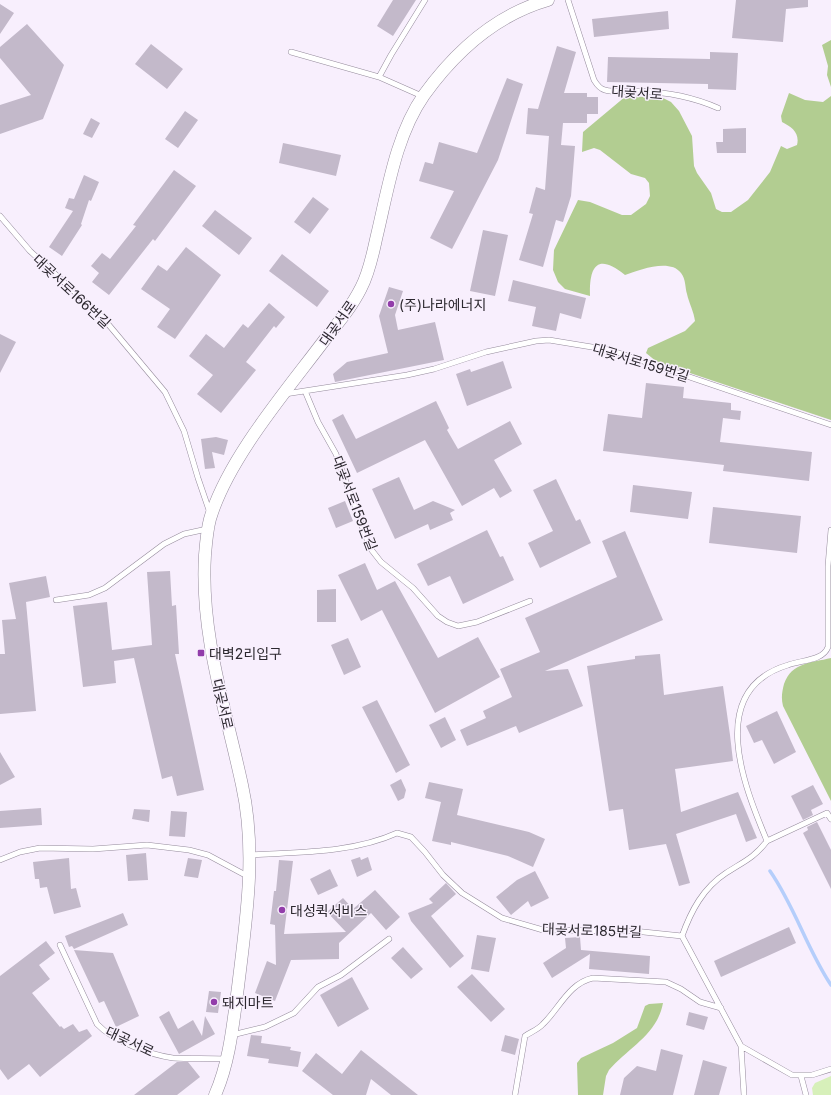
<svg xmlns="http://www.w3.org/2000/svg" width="831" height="1095" font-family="Inter,'Noto Sans KR',sans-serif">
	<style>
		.green { fill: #d7f0ba }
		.forest { fill: #b2cd91 }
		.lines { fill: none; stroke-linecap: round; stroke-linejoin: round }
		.stream { stroke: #b5cefb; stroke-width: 3.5 }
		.building { fill: #c3b9ca }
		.service-casing { stroke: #958b9c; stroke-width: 6 }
		.tertiary-casing { stroke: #958b9c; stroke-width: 13 }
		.service { stroke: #fff; stroke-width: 5 }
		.tertiary { stroke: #fff; stroke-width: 12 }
		.poi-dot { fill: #923daa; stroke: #f8effd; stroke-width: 1.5 }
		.labels { text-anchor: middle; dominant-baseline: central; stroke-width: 3; stroke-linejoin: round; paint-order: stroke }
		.street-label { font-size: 14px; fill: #2c282f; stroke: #f8effd }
		.poi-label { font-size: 14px; fill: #2c282f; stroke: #f8effd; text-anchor: start }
	</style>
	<rect width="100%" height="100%" fill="#f8effd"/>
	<!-- green -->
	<path class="green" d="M831 1076V1095H813L812 1088 815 1083Z"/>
	<!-- forest -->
	<path class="forest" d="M831 40V87L827 75 828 66 822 45Z
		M789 93 805 100 823 102 831 96V420L657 362 646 353 648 348 685 331 695 321C694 312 689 303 687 294 685 288 686 279 681 273 670 258 639 270 625 275 598 253 589 265 590 296L565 289 558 282 553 270 554 250 578 200 590 202 622 215H631L646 204 650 196 649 183 645 178 631 174 600 150 594 148 582 152 583 132 626 96 663 98 671 102 679 111 692 136 694 166 697 173 711 193 716 209 722 212H731L748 200 770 172 781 146 787 149 797 145C800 133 792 127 782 122L781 116Z
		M831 658V801L783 706C781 698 782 692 784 684 792 662 811 663 831 658Z
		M663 1003C657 1035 629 1047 609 1070L606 1076 603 1095H578L577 1063 581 1058 613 1043 637 1028 645 1006 649 1004Z"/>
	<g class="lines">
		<!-- stream -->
		<path class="stream" d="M770 871C795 907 807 949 831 985"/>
	</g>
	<!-- building -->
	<path class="building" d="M393 0H416L393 36 377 26Z
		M736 0H808V7L786 9 783 42 732 38Z
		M0 4 14 13 0 34Z
		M668 11 669 29 594 37 592 19Z
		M27 24 64 65 43 119 0 134V105L31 95 0 58V47Z
		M151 44 183 69 167 89 135 64Z
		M557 46 576 52 564 93H587V97H598V114H587V123H563L561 145 575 146 571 196 563 222 556 220 543 267 519 260 533 214 529 213 536 187 545 190 549 136 526 134 528 108 538 109Z
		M710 52 738 53 736 90 708 89V84L607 82 608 57 710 59Z
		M507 78 523 84 504 142 498 160 452 249 430 238 454 191 419 181 425 162 433 164 439 142 477 153Z
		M185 111 198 120 178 148 165 139Z
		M91 118 100 123 92 138 83 134Z
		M746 128V153H717L716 142H723V129Z
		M283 143 341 155 336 176 279 163Z
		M174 170 196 186 155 241 153 239 109 295 92 282 99 273 91 266 102 253 110 259 136 226 133 225Z
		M84 175 99 182 91 201 89 200 81 224 82 225 62 256 49 247 73 211 65 208 69 198 74 199Z
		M313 197 329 209 310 234 294 222Z
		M215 210 252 238 239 255 202 226Z
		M483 230 508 235 495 296 470 291Z
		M186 247 221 275 175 339 157 327 170 309 141 289 158 265 167 271Z
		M282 254 329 291 317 307 269 271Z
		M513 280 586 298 581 319 560 313 556 331 532 326 536 307 508 301Z
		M389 287 403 291 395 315 398 330 435 322 444 360 335 382 333 374 347 362 388 353 379 316Z
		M269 303 285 317 276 328 274 326 246 362 256 370 221 413 197 394 213 375 189 356 206 334 224 348 243 324 248 328Z
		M0 334 16 342 0 373Z
		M503 361 512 388 467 406 456 374 470 369 471 372Z
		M646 383 684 387 683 398 731 403V410L741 411 740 420 723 418 720 442 812 452 809 481 723 471 724 465 603 451 608 414 642 418Z
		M436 401 449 428 447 430 458 449 510 421 522 444 494 460 512 491 500 498 494 488 462 506 425 440 357 473 332 420 343 414 356 439Z
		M216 437 228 440 224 455 212 452 215 468 205 469 201 439Z
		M399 477 414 510 433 501 455 510 450 513 453 520 430 530 428 524 395 539 372 489Z
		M556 479 576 521 580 519 591 543 540 568 528 543 553 531 533 490Z
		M633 485 692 492 688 519 630 512Z
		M345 501 353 521 336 528 328 508Z
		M713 507 801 516 797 553 709 543Z
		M487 530 500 557 503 556 514 580 463 604 450 576 428 586 417 564Z
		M625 531 663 620 545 671 568 669 583 706 519 733 516 726 467 746 460 730 486 718 483 711 512 697 500 669 540 652 525 618 617 577 602 541Z
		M365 563 377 590 395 581 438 658 478 637 500 677 435 713 382 610 361 621 338 575Z
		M170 571 172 606 176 605 179 654H175L204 790 177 796 172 776 162 779 134 658 114 661 116 683 83 687 73 606 107 602 112 650 152 645 147 572Z
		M46 576 50 597 26 602 36 711 0 714V654H5L2 620 16 619 9 583Z
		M336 589V622H317V590Z
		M348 638 361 667 344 675 331 645Z
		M660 654 664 695 723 686 730 735 733 761 675 769 681 812 738 792 757 838 746 842 736 814 676 834 690 883 679 886 666 844 629 850 623 809 609 811 587 666 635 659V656Z
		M377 700 410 765 396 773 362 707Z
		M777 711 796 752 774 764 762 740 754 743 746 726Z
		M445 717 456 740 441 748 429 725Z
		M0 752 15 777 0 785Z
		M401 779 406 790 404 798 398 801 390 785Z
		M429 782 463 789 457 815 529 832 545 839 533 867 508 856 451 842V845L432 841 441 802 425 798Z
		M813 785 823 804 811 810 813 815 803 820 791 796Z
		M41 808 42 825 0 828V811Z
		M134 809 150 810 149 822 132 819Z
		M171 811 187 812 185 837 169 836Z
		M817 822 831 850V889L803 833 808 830 807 827Z
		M146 853 148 880 128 881 126 855Z
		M360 857 361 860 368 857 372 870 357 877 351 860Z
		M69 858 71 889 76 888 81 907 54 914 47 887 40 888 39 879H35L33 862Z
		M188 858 202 860 198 878 184 876Z
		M279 860 293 861 284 934 346 932 327 912 343 898 353 909 375 890 400 917 386 930 371 913 339 943V959L291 960 275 1001 255 993 267 961 276 965 275 925 270 924 274 891H276Z
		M330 869 338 886 318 895 310 879Z
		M535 871 549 898 531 907 528 901 511 915 496 897 517 880Z
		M446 883 456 894 431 916 464 956 450 968 411 921 408 913 433 903 429 899Z
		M123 913 128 925 74 949 72 946 69 947 65 936Z
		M789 927 796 943 721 977 714 961Z
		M477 935 496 938 489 972 471 969Z
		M580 937 581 950 650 956 649 974 589 969 590 954 552 978 543 963 566 948 565 938Z
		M46 941 55 953 39 965 50 979 32 993 60 1027 61 1026 64 1029 73 1024 79 1032 87 1029 92 1036 40 1077 29 1064 8 1080 0 1069V976Z
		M403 947 423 969 411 979 391 958Z
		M74 950 113 953 139 1016 116 1027 104 1001 99 1003Z
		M472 974 505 1009 491 1022 457 987Z
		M352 977 369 1009 338 1027 320 995Z
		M209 991 221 992 218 1013 206 1012Z
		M169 1011 178 1029 193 1020 202 1036 205 1016 215 1034 179 1054 159 1017Z
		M689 1012 708 1017 704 1030 686 1025Z
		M251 1035 262 1036 261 1043 291 1047 290 1050 301 1052 298 1067 268 1063 269 1059 247 1056Z
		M505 1035 519 1039 515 1055 501 1051Z
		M661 1049 683 1055 673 1095H620L624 1078 637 1066 656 1071Z
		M361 1050 418 1095H391L371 1079 366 1095H333L302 1071 316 1053 342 1074Z
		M703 1060 727 1067 719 1095H694Z
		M177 1062H188L200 1077 177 1095H134Z"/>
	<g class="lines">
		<!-- service casing -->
		<g class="service-casing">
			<path id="service" d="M568 0 594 80C597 85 600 89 605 90 616 93 628 91 639 91 667 92 693 97 718 108
				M291 52 379 77
				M422 96 379 77 391 55 425 0
				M0 216 30 251 103 318 165 392 184 431 198 478 210 513
				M305 391 318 422 336 454 370 548 381 562 413 588 438 616 447 622 458 626 477 622 530 601
				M285 394 407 375 434 369 486 352 536 341 549 340 610 350 831 425
				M56 600 89 595 105 588 164 544 184 534 207 529
				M767 841 827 813 831 819
				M251 855C299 852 353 853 397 833L411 837 425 852 443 875 462 893 502 918 543 930 634 931 682 936C691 911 703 888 726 873 743 862 754 858 767 841 744 786 705 690 788 665 801 660 823 661 828 647V566L831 530
				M0 860 20 852 40 848 93 849 147 845 189 850 208 855 249 877
				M682 936 741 1046 792 1075H812L831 1069
				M60 945 97 1024C113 1041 151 1055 173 1058 191 1059 209 1058 226 1059
				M232 1035 265 1027 294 1013 318 987 341 975 389 939
				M741 1046 744 1095
				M801 1076 806 1095
				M515 1095 525 1036C531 1032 539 1029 543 1024 559 1009 569 983 593 978L666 982 681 989 700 1002 721 1008"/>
		</g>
		<!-- tertiary casing -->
		<g class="tertiary-casing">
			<path id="tertiary" d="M215 1095C230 1061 233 1023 238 987 246 920 257 852 242 785 226 710 200 634 205 555 206 543 207 530 210 519 228 458 288 389 326 338 339 322 352 306 361 288 370 271 373 252 377 235 388 189 396 135 424 95 455 52 496 15 548 0"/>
		</g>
		<!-- service -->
		<use href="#service" class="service"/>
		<!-- tertiary -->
		<use href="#tertiary" class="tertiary"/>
	</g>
	<!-- markers -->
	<g class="poi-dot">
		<circle cx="391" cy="304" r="4"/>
		<rect x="197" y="649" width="8" height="8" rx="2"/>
		<circle cx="282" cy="910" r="4"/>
		<circle cx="214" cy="1002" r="4"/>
	</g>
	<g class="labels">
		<!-- street labels -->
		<g class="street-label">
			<text transform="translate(637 92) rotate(4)">대곶서로</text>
			<text transform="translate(72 291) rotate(43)">대곶서로166번길</text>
			<text transform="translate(337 323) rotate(-55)">대곶서로</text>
			<text transform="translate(641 362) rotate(17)">대곶서로159번길</text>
			<text transform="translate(355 503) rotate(69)">대곶서로159번길</text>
			<text transform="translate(223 704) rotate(77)">대곶서로</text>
			<text transform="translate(592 930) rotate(2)">대곶서로185번길</text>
			<text transform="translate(130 1041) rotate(25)">대곶서로</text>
		</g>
		<!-- poi labels -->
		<g class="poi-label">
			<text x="399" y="304">(주)나라에너지</text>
			<text x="209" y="653">대벽2리입구</text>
			<text x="290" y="910">대성퀵서비스</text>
			<text x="222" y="1002">돼지마트</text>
		</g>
	</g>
</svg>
